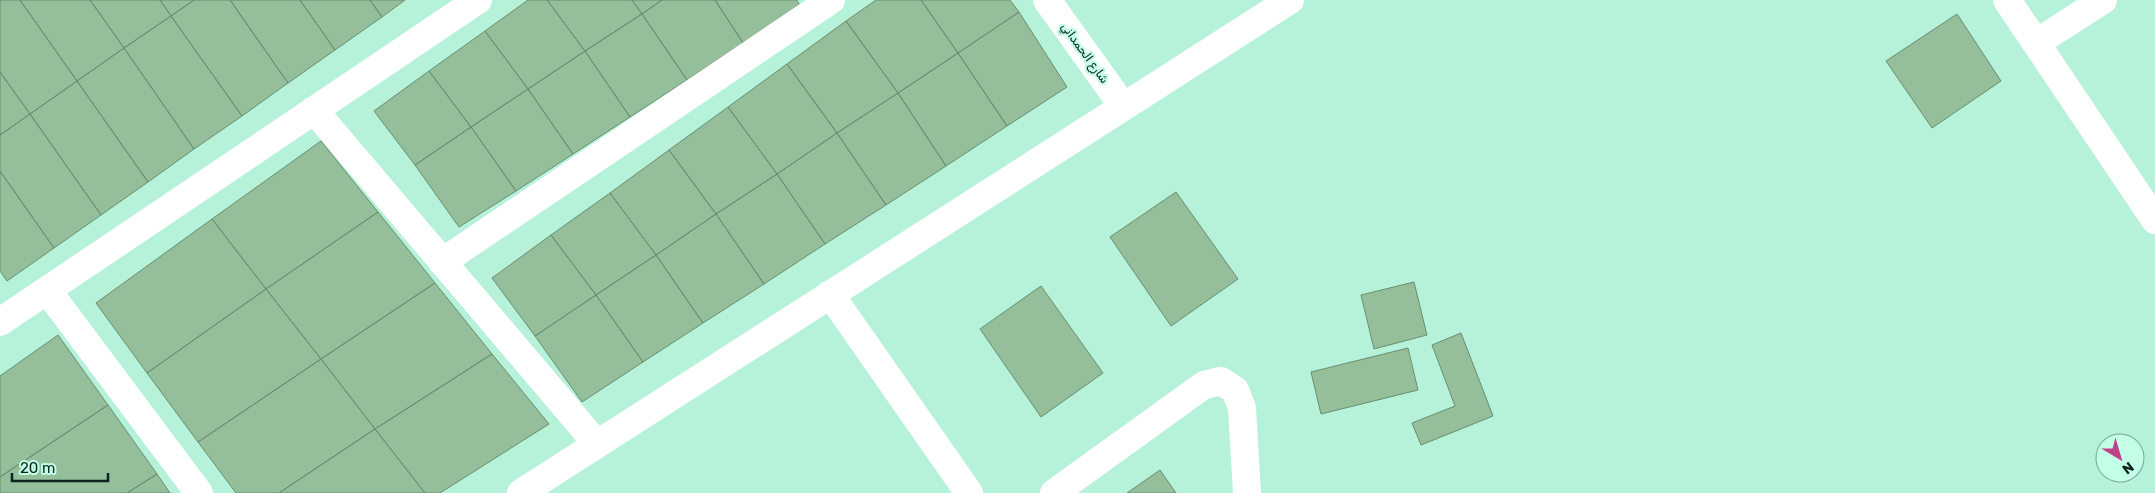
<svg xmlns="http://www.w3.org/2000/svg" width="2155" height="493" font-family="Rubik,Cairo,sans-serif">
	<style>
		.building { fill: #95bf9b; stroke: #678f6e }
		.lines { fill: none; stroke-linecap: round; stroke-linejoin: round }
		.minor { stroke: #fff; stroke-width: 28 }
		.labels { text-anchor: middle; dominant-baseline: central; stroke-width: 4.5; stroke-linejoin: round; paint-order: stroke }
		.street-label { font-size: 12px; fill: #0d241c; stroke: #c3fee7 }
	</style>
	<rect width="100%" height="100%" fill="#b6f1da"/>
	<!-- building -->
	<path class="building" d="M0 0H20L77 81 30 114 0 72Z
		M20 0H90L124 48 77 81Z
		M90 0H160L171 16 124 48Z
		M160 0H194L171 16Z
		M194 0H230L288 83 242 116 171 16Z
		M230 0H300L335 50 288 83Z
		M300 0H370L382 17 335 50Z
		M370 0H405L382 17Z
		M528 0H547L585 51 528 89 485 31Z
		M547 0H632L642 14 585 51Z
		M632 0H662L642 14Z
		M662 0H715L743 43 687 80 642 14Z
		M715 0H797L800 6 743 43Z
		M876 0H921L958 53 898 93 846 21Z
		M921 0H1010L1019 12 958 53Z
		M1019 12 1067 87 1007 126 958 53Z
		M642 14 687 80 630 117 585 51Z
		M1957 14 2001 81 1932 128 1886 61Z
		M171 16 242 116 194 149 124 48Z
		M846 21 898 93 837 133 787 64Z
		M485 31 528 89 471 127 429 71Z
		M124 48 194 149 148 182 77 81Z
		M585 51 630 117 573 154 528 89Z
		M958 53 1007 126 946 166 898 93Z
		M787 64 837 133 777 174 728 107Z
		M429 71 471 127 415 165 374 111Z
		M0 72 30 114 0 135Z
		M77 81 148 182 101 215 30 114Z
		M528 89 573 154 516 191 471 127Z
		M898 93 946 166 886 205 837 133Z
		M728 107 777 174 716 214 669 150Z
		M30 114 101 215 54 248 0 171V135Z
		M471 127 516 191 459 227 415 165Z
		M837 133 886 205 825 244 777 174Z
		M321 141 378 212 266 289 212 219Z
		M669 150 716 214 656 255 610 193Z
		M0 171 54 248 7 281 0 271Z
		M777 174 825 244 764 284 716 214Z
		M1176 192 1238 279 1171 326 1110 237Z
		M610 193 656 255 596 295 551 235Z
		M378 212 435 283 321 359 266 289Z
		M716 214 764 284 703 323 656 255Z
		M212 219 266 289 147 373 96 303Z
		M551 235 596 295 535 336 492 278Z
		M656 255 703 323 643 362 596 295Z
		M1414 282 1427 335 1374 349 1361 295Z
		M435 283 492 354 375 429 321 359Z
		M1041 286 1103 373 1041 417 980 329Z
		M266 289 321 359 198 442 147 373Z
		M596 295 643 362 582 402 535 336Z
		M1461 333 1493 416 1421 445 1412 423 1455 406 1432 345Z
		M58 335 108 405 0 477V376Z
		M1408 348 1418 390 1321 414 1311 372Z
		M492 354 549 424 440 493H425L375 429Z
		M321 359 375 429 279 493H236L198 442Z
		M108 405 157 474 127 493H0V477Z
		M375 429 425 493H279Z
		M1160 470 1176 493H1127Z
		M157 474 170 493H127Z"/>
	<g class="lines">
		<!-- minor -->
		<path class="minor" d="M1047 0 1123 106
			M2007 0 2155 220
			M2036 43 2103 0
			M314 110 597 444
			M442 262 831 0
			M47 290 199 493
			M830 294 969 493
			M0 322 478 0
			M521 493 1290 0
			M1054 493 1204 385 1221 381 1235 390 1242 408 1247 493"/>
	</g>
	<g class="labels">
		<!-- street labels -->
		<g class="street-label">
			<text transform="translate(1085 53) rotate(54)">شارع الحمداني</text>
		</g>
	</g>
	<!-- north arrow -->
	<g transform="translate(2120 458) rotate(142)"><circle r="24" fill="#c3fee7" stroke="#7aa796"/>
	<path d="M0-4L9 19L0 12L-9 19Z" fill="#c2418b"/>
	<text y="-8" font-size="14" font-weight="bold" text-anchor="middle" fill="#0d241c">N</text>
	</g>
	<!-- scale -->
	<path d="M12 473v8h96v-8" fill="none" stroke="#0d241c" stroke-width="2.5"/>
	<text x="20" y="473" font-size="15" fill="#0d241c" stroke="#c3fee7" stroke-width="4" paint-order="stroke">20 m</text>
</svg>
